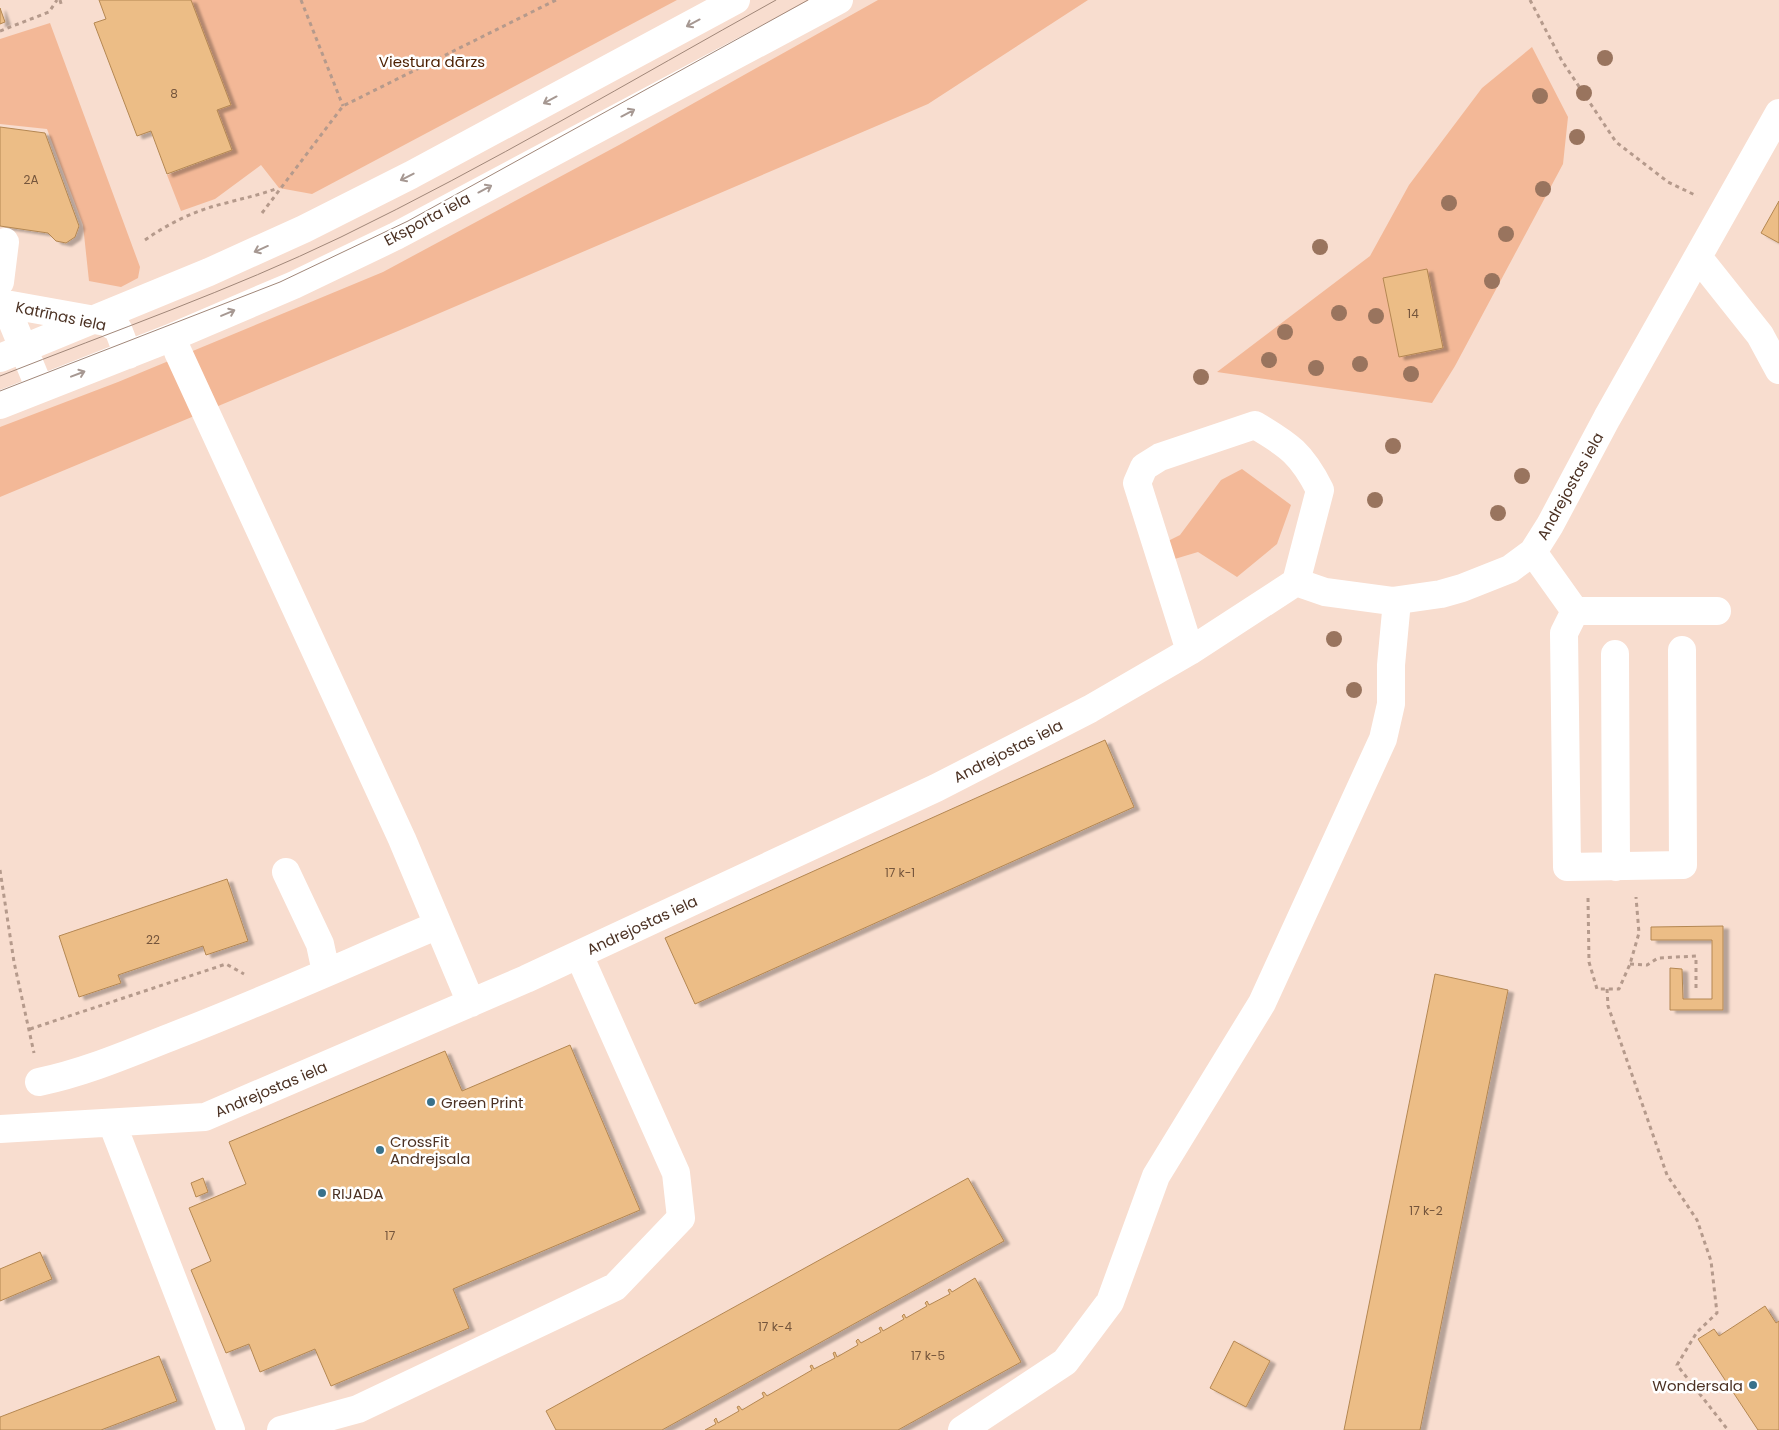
<svg xmlns="http://www.w3.org/2000/svg" width="1779" height="1430" font-family="Poppins,sans-serif">
	<style>
		.green { fill: #f3b897 }
		.building { fill: #ecbd86; stroke: #b48752; filter: url(#shadow) }
		.lines { fill: none; stroke-linecap: round; stroke-linejoin: round }
		.path { stroke: #b59a8c; stroke-width: 3; stroke-dasharray: 4 4; stroke-linecap: butt }
		.minor { stroke: #fff; stroke-width: 28 }
		.tram { stroke: #a18779; stroke-width: 1 }
		.tree { fill: #99745e }
		.oneway { stroke: #a69892 }
		.poi-dot { fill: #38718b; stroke: #fff; stroke-width: 2 }
		.labels { text-anchor: middle; dominant-baseline: central; stroke-width: 5; stroke-linejoin: round; paint-order: stroke }
		.number-label { font-size: 12px; fill: #74553c }
		.park-label { font-size: 15px; fill: #4b1f01; stroke: #fff }
		.street-label { font-size: 15px; fill: #4c3224; stroke: #fff }
		.poi-label { font-size: 15px; fill: #4c3224; stroke: #fff; text-anchor: start }
	</style>
	<defs>
		<filter id="shadow"><feDropShadow dx="5.5" dy="3" stdDeviation="1" flood-color="#0004"/></filter>
	</defs>
	<rect width="100%" height="100%" fill="#f8ddcf"/>
	<!-- green -->
	<path class="green" d="M191 0H677L312 194 279 188 261 165 215 199 181 211 167 175 232 150 217 110 231 105Z
		M878 0H1088L928 104 398 331 0 497V427L118 382 383 272 619 145Z
		M50 23 140 267 138 278 121 287 89 281 83 225 47 129 0 124V39Z
		M1532 47 1568 117 1563 164 1455 366 1432 403 1217 372 1370 256 1409 185 1482 88Z
		M1242 469 1291 505 1277 544 1237 577 1198 552 1168 561 1162 544 1180 535 1221 480Z"/>
	<!-- building -->
	<path class="building" d="M99 0H191L231 105 217 110 232 150 167 174 151 131 137 136 94 23 106 19Z
		M0 8 5 22 0 24Z
		M0 127 45 133 79 226 75 237 66 243 56 241 48 233 0 226Z
		M1779 201V243L1761 233Z
		M1427 269 1443 348 1399 357 1383 278Z
		M1105 740 1134 807 695 1004 665 938Z
		M227 879 248 941 206 955 203 946 118 975 121 983 79 997 59 936Z
		M1723 926V1010H1670V968L1682 969 1683 999H1712V940H1651V927Z
		M1435 974 1508 990 1420 1430H1344Z
		M570 1045 640 1210 453 1289 469 1328 331 1386 315 1349 260 1372 249 1344 226 1353 191 1270 211 1261 189 1208 246 1184 229 1142 445 1051 462 1091Z
		M203 1178 208 1192 196 1197 191 1183Z
		M968 1178 1004 1241 662 1430H556L546 1411Z
		M40 1252 52 1279 0 1301V1269Z
		M975 1278 1021 1362 898 1430H705L716 1424 714 1420 716 1418 718 1423 739 1411 737 1407 739 1406 742 1410 764 1397 762 1393 764 1392 767 1396 812 1370 810 1366 812 1365 814 1369 835 1358 833 1353 835 1352 837 1357 858 1345 856 1341 858 1339 861 1343 881 1332 879 1328 881 1327 883 1331 904 1319 902 1316 904 1314 906 1318 927 1306 925 1303 927 1301 929 1305 950 1294 948 1290 950 1289 952 1292Z
		M1765 1306 1776 1323 1779 1321V1430H1758L1698 1339 1714 1329 1719 1336Z
		M1234 1341 1270 1361 1246 1407 1210 1388Z
		M159 1356 177 1401 101 1430H0V1417Z"/>
	<g class="lines">
		<!-- path -->
		<path class="path" d="M60 0 62 7
			M301 0 343 106
			M1530 0 1562 61 1616 142 1668 182 1697 196
			M0 31 49 12 57 0
			M262 213 343 106 556 0
			M145 240C169 223 196 210 226 203 244 198 260 195 278 188
			M0 870 14 962 34 1053
			M1588 898 1589 962 1597 989H1619L1630 964 1639 933 1636 897
			M1630 964 1647 965 1658 958 1696 956V990
			M1607 989 1608 1006 1667 1175 1697 1220 1711 1261 1717 1313 1697 1332 1677 1365 1728 1430
			M30 1029 226 964 244 974"/>
		<!-- minor -->
		<path class="minor" d="M1698 257 1760 335 1779 370
			M0 282 5 242
			M0 303 106 322 118 329 128 355
			M5 304 40 389
			M178 352 402 839 471 1003
			M0 358 209 272 304 229 411 175 736 0
			M0 405 170 338 294 285 396 236 839 0
			M1533 552 1575 611H1717
			M1575 611 1564 633 1567 867 1683 865 1682 650
			M1190 651 1137 483 1144 467 1160 457 1255 425C1289 445 1302 454 1320 490L1296 582
			M1615 654 1616 867
			M286 872 320 944 326 972
			M39 1082C87 1072 130 1053 176 1035 264 1001 350 962 438 925
			M112 1123 231 1430
			M0 1129 205 1117 526 979 936 788 1090 709 1190 651 1296 582 1325 592 1392 601 1441 594 1462 588 1510 569 1533 552 1550 525 1607 418 1779 113
			M281 1430 358 1409 615 1287 681 1218 676 1173 579 955
			M962 1430 1065 1362 1110 1302 1156 1176 1262 1003 1383 739 1391 704V665L1397 601"/>
		<!-- tram -->
		<path class="tram" d="M0 376C114 331 231 290 341 237 489 165 632 80 776 0
			M0 391 280 282 408 221 808 0"/>
	</g>
	<!-- trees -->
	<g class="tree">
		<circle cx="1605" cy="58" r="8"/>
		<circle cx="1584" cy="93" r="8"/>
		<circle cx="1540" cy="96" r="8"/>
		<circle cx="1577" cy="137" r="8"/>
		<circle cx="1543" cy="189" r="8"/>
		<circle cx="1449" cy="203" r="8"/>
		<circle cx="1506" cy="234" r="8"/>
		<circle cx="1320" cy="247" r="8"/>
		<circle cx="1492" cy="281" r="8"/>
		<circle cx="1339" cy="313" r="8"/>
		<circle cx="1376" cy="316" r="8"/>
		<circle cx="1285" cy="332" r="8"/>
		<circle cx="1269" cy="360" r="8"/>
		<circle cx="1360" cy="364" r="8"/>
		<circle cx="1316" cy="368" r="8"/>
		<circle cx="1411" cy="374" r="8"/>
		<circle cx="1201" cy="377" r="8"/>
		<circle cx="1393" cy="446" r="8"/>
		<circle cx="1522" cy="476" r="8"/>
		<circle cx="1375" cy="500" r="8"/>
		<circle cx="1498" cy="513" r="8"/>
		<circle cx="1334" cy="639" r="8"/>
		<circle cx="1354" cy="690" r="8"/>
	</g>
	<!-- one-way arrows -->
	<defs><path id="oneway-shaft" d="M-6 0H5M1.5-3L5.5 0L1.5 3" fill="none" stroke-width="1.6" stroke-linecap="round" stroke-linejoin="round" transform="scale(1.25)"/></defs>
	<g class="oneway">
		<use href="#oneway-shaft" transform="translate(693 23) rotate(152)"/>
		<use href="#oneway-shaft" transform="translate(550 100) rotate(152)"/>
		<use href="#oneway-shaft" transform="translate(628 113) rotate(-28)"/>
		<use href="#oneway-shaft" transform="translate(407 177) rotate(153)"/>
		<use href="#oneway-shaft" transform="translate(485 189) rotate(-28)"/>
		<use href="#oneway-shaft" transform="translate(261 249) rotate(156)"/>
		<use href="#oneway-shaft" transform="translate(228 313) rotate(-23)"/>
		<use href="#oneway-shaft" transform="translate(78 374) rotate(-21)"/>
	</g>
	<!-- markers -->
	<g class="poi-dot">
		<circle cx="431" cy="1102" r="5"/>
		<circle cx="380" cy="1150" r="5"/>
		<circle cx="322" cy="1193" r="5"/>
		<circle cx="1753" cy="1385" r="5"/>
	</g>
	<g class="labels">
		<!-- number labels -->
		<g class="number-label">
			<text x="174" y="93">8</text>
			<text x="31" y="179">2A</text>
			<text x="1413" y="313">14</text>
			<text x="900" y="872">17 k-1</text>
			<text x="153" y="939">22</text>
			<text x="1426" y="1210">17 k-2</text>
			<text x="390" y="1235">17</text>
			<text x="775" y="1326">17 k-4</text>
			<text x="928" y="1355">17 k-5</text>
		</g>
		<!-- park labels -->
		<g class="park-label">
			<text x="432" y="61">Viestura dārzs</text>
		</g>
		<!-- street labels -->
		<g class="street-label">
			<text transform="translate(427 219) rotate(-28)">Eksporta iela</text>
			<text transform="translate(61 316) rotate(12)">Katrīnas iela</text>
			<text transform="translate(1570 486) rotate(-61)">Andrejostas iela</text>
			<text transform="translate(1008 751) rotate(-27)">Andrejostas iela</text>
			<text transform="translate(642 925) rotate(-25)">Andrejostas iela</text>
			<text transform="translate(271 1089) rotate(-23)">Andrejostas iela</text>
		</g>
		<!-- poi labels -->
		<g class="poi-label">
			<text x="441" y="1102">Green Print</text>
			<text x="390" y="1141">CrossFit<tspan x="390" dy="17">Andrejsala</tspan></text>
			<text x="332" y="1193">RIJADA</text>
			<text x="1743" y="1385" text-anchor="end">Wondersala</text>
		</g>
	</g>
</svg>
